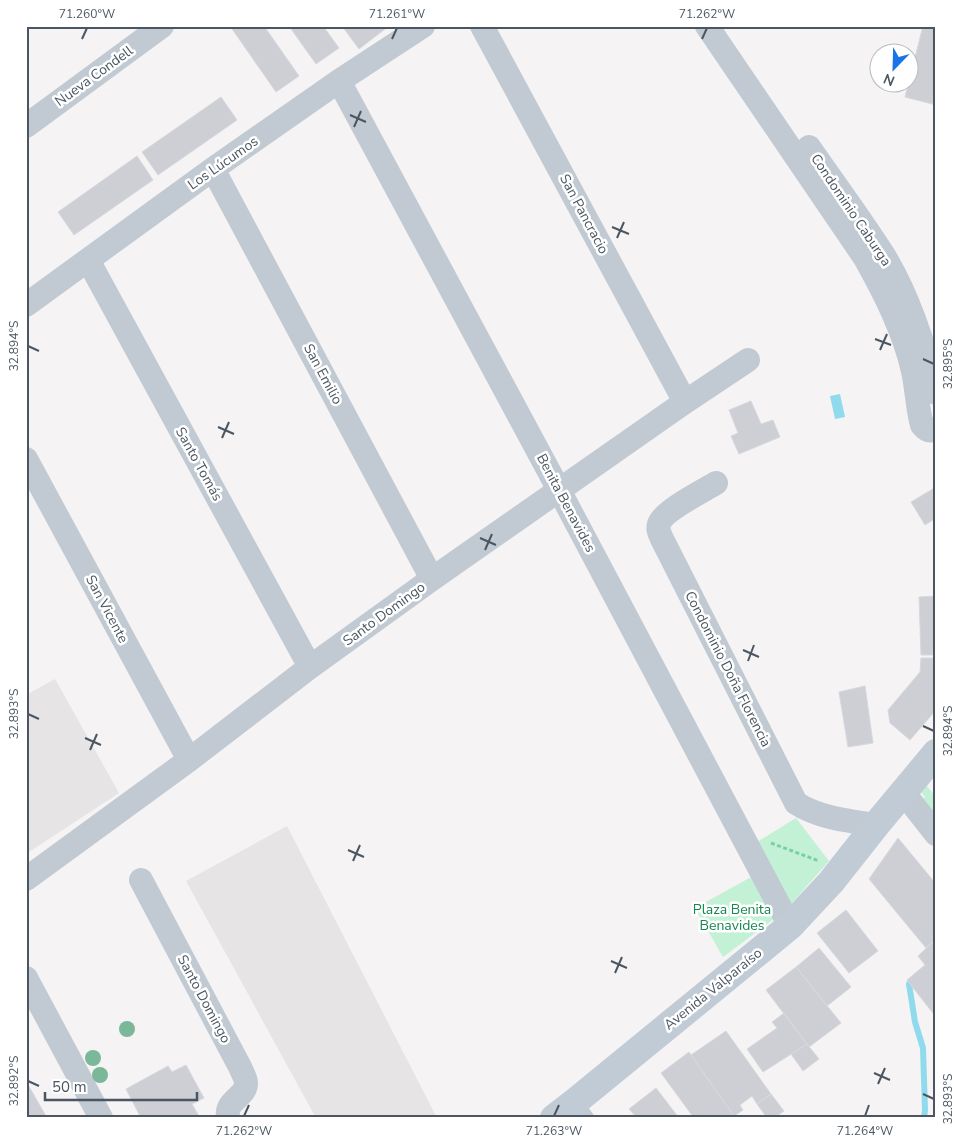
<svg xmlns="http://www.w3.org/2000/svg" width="962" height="1144" font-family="'Nunito Sans',sans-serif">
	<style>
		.education { fill: #e6e4e5 }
		.green { fill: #c3f1d5 }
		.water { fill: #90daee }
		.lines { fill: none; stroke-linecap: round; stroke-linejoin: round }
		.stream { stroke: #90daee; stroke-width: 6 }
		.building { fill: #cdcfd5; stroke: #d7d9de }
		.path { stroke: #7ad0a6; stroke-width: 3; stroke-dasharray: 4 2.5; stroke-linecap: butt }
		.lane { stroke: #c1cad2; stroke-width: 11 }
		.street { stroke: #c1cad2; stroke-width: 24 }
		.secondary { stroke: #c1cbd6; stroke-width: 28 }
		.tree { fill: #7bb799 }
		.ticks { fill: none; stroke: #4a5661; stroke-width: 2 }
		.labels { text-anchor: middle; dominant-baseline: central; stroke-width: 5; stroke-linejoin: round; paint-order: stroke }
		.street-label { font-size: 14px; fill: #4a5661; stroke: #fff }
		.park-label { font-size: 14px; fill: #17864f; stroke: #fff }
		.neatline { fill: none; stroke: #4a5661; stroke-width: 2 }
		.ticks-label { font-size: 12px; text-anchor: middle; fill: #4a5661 }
	</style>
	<rect width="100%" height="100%" fill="#f5f3f3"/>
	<!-- education -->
	<path class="education" d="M55 679 119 793 26 854V695Z
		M287 826 437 1118H316L186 881Z"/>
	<!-- green -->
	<path class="green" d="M926 785 936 797V815L923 799 925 797 921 792Z
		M796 818 829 861 791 904 757 842Z
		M753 876 774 919 723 957 695 908Z"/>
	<!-- water -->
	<path class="water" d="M840 394 845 417 835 419 830 396Z"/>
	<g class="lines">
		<!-- stream -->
		<path class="stream" d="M914 978 909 984 915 1022 923 1048 925 1110 924 1118"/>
	</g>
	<!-- building -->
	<path class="building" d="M230 26H264L299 76 276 92Z
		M289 26H323L339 48 316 64Z
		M342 26H389L359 49Z
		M923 26H936V105L905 97Z
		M221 97 237 120 158 175 142 152Z
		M137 156 153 180 74 235 58 212Z
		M751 401 761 424 773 420 780 437 739 454 731 436 738 433 729 410Z
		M936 487V518L925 525 911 502Z
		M936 596 933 655H921L919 597Z
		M921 658H933L936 661V710L910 740 890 723 888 710 920 672Z
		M865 686 873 743 848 747 839 692Z
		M898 838 936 884V939L926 948 869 879Z
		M846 910 878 951 849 973 817 933Z
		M936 939V1017L907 980 925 965 918 956Z
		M819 948 851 987 827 1006 796 967Z
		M796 967 841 1023 809 1047 766 990Z
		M784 1013 807 1044 763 1072 747 1049 777 1028 772 1022Z
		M726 1031 771 1094 757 1104 752 1096 740 1105 743 1110 734 1116 691 1055Z
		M807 1044 819 1059 803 1071 791 1054Z
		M689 1052 734 1116 731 1118H694L661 1073Z
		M186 1065 204 1098 192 1104 200 1118H141L126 1089 168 1066 172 1072Z
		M26 1081 47 1118H26Z
		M656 1088 679 1118H637L629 1109Z
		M771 1094 784 1111 774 1118H767L757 1104Z"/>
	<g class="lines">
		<!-- path -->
		<path class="path" d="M771 843 819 861"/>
		<!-- lane -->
		<path class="lane" d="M577 1101 589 1118"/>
		<!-- street -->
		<path class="street" d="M482 26 685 402
			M707 26 865 258C885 294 904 331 913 371 917 389 917 407 922 425 926 430 930 432 936 429
			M339 81 559 490 790 926
			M26 126 162 26
			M809 147C834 183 860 218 883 254 908 294 925 347 936 393
			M213 169 432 579
			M88 260 310 667
			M26 305 213 169 339 81 423 26
			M26 459 189 760
			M716 483C703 491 663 511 659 524 657 530 660 534 662 539L796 803C819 818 849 821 876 825
			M903 792 936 834
			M26 879 189 760 310 667 432 579 685 402 748 360
			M141 880 240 1067C242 1072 246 1078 246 1083 246 1098 225 1099 228 1118
			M26 978 101 1118"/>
		<!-- secondary -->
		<path class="secondary" d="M554 1118 576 1101 790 926 831 882 876 825 936 753"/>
	</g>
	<!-- trees -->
	<g class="tree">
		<circle cx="127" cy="1029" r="8"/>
		<circle cx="93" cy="1058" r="8"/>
		<circle cx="100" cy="1075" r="8"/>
	</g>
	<!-- ticks -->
	<path class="ticks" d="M82 39 87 28M392 39 397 28M702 39 707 28M350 115 366 122M354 127 361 111M612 227 629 234M617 238 624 222M875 339 891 345M28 346 39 351M880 350 887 334M923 359 934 364M218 427 234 434M222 438 229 422M480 538 496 545M485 550 492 534M743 650 759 657M748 661 754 645M28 714 39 719M923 726 934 731M85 738 101 745M90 750 97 734M348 850 364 857M353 861 360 845M611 961 627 968M615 973 622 957M874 1073 890 1080M28 1081 39 1086M878 1084 885 1068M923 1094 934 1099M244 1116 249 1105M554 1116 559 1105M865 1116 869 1105"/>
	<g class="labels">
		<!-- street labels -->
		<g class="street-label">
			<text transform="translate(94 76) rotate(-36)">Nueva Condell</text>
			<text transform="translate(223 163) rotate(-35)">Los Lúcumos</text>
			<text transform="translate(851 210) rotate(56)">Condominio Caburga</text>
			<text transform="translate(584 214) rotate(62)">San Pancracio</text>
			<text transform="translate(323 374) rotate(62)">San Emilio</text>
			<text transform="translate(199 464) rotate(61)">Santo Tomás</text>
			<text transform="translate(566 503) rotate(62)">Benita Benavides</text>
			<text transform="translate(107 609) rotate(62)">San Vicente</text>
			<text transform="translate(384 614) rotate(-36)">Santo Domingo</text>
			<text transform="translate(728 669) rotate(63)">Condominio Doña Florencia</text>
			<text transform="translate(713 989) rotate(-39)">Avenida Valparaíso</text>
			<text transform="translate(204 999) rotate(62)">Santo Domingo</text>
		</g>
		<!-- park labels -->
		<g class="park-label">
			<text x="732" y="909">Plaza Benita<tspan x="732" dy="16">Benavides</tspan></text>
		</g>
	</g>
	<!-- border -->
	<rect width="962" height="1144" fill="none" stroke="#ffffff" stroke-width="55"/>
	<!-- north arrow -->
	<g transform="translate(894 68) rotate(203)"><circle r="24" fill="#ffffff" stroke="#b7bbc0"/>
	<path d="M0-4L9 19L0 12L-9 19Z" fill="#1a73e8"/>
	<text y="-8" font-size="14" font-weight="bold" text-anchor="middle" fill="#4a5661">N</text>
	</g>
	<!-- scale -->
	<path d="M45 1092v8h152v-8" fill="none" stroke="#4a5661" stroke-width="2.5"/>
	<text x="52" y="1092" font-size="15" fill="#4a5661" stroke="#ffffff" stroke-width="4" paint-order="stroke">50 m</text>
	<rect x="28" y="28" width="906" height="1088" class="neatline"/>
	<g class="ticks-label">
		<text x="87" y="18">71.260°W</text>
		<text x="397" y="18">71.261°W</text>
		<text x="707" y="18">71.262°W</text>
		<text transform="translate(14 346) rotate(-90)" y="4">32.894°S</text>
		<text transform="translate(948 364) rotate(-90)" y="4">32.895°S</text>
		<text transform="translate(14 714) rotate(-90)" y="4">32.893°S</text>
		<text transform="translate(948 731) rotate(-90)" y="4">32.894°S</text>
		<text transform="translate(14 1081) rotate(-90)" y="4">32.892°S</text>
		<text transform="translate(948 1099) rotate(-90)" y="4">32.893°S</text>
		<text x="244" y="1135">71.262°W</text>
		<text x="554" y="1135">71.263°W</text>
		<text x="865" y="1135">71.264°W</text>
	</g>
</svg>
